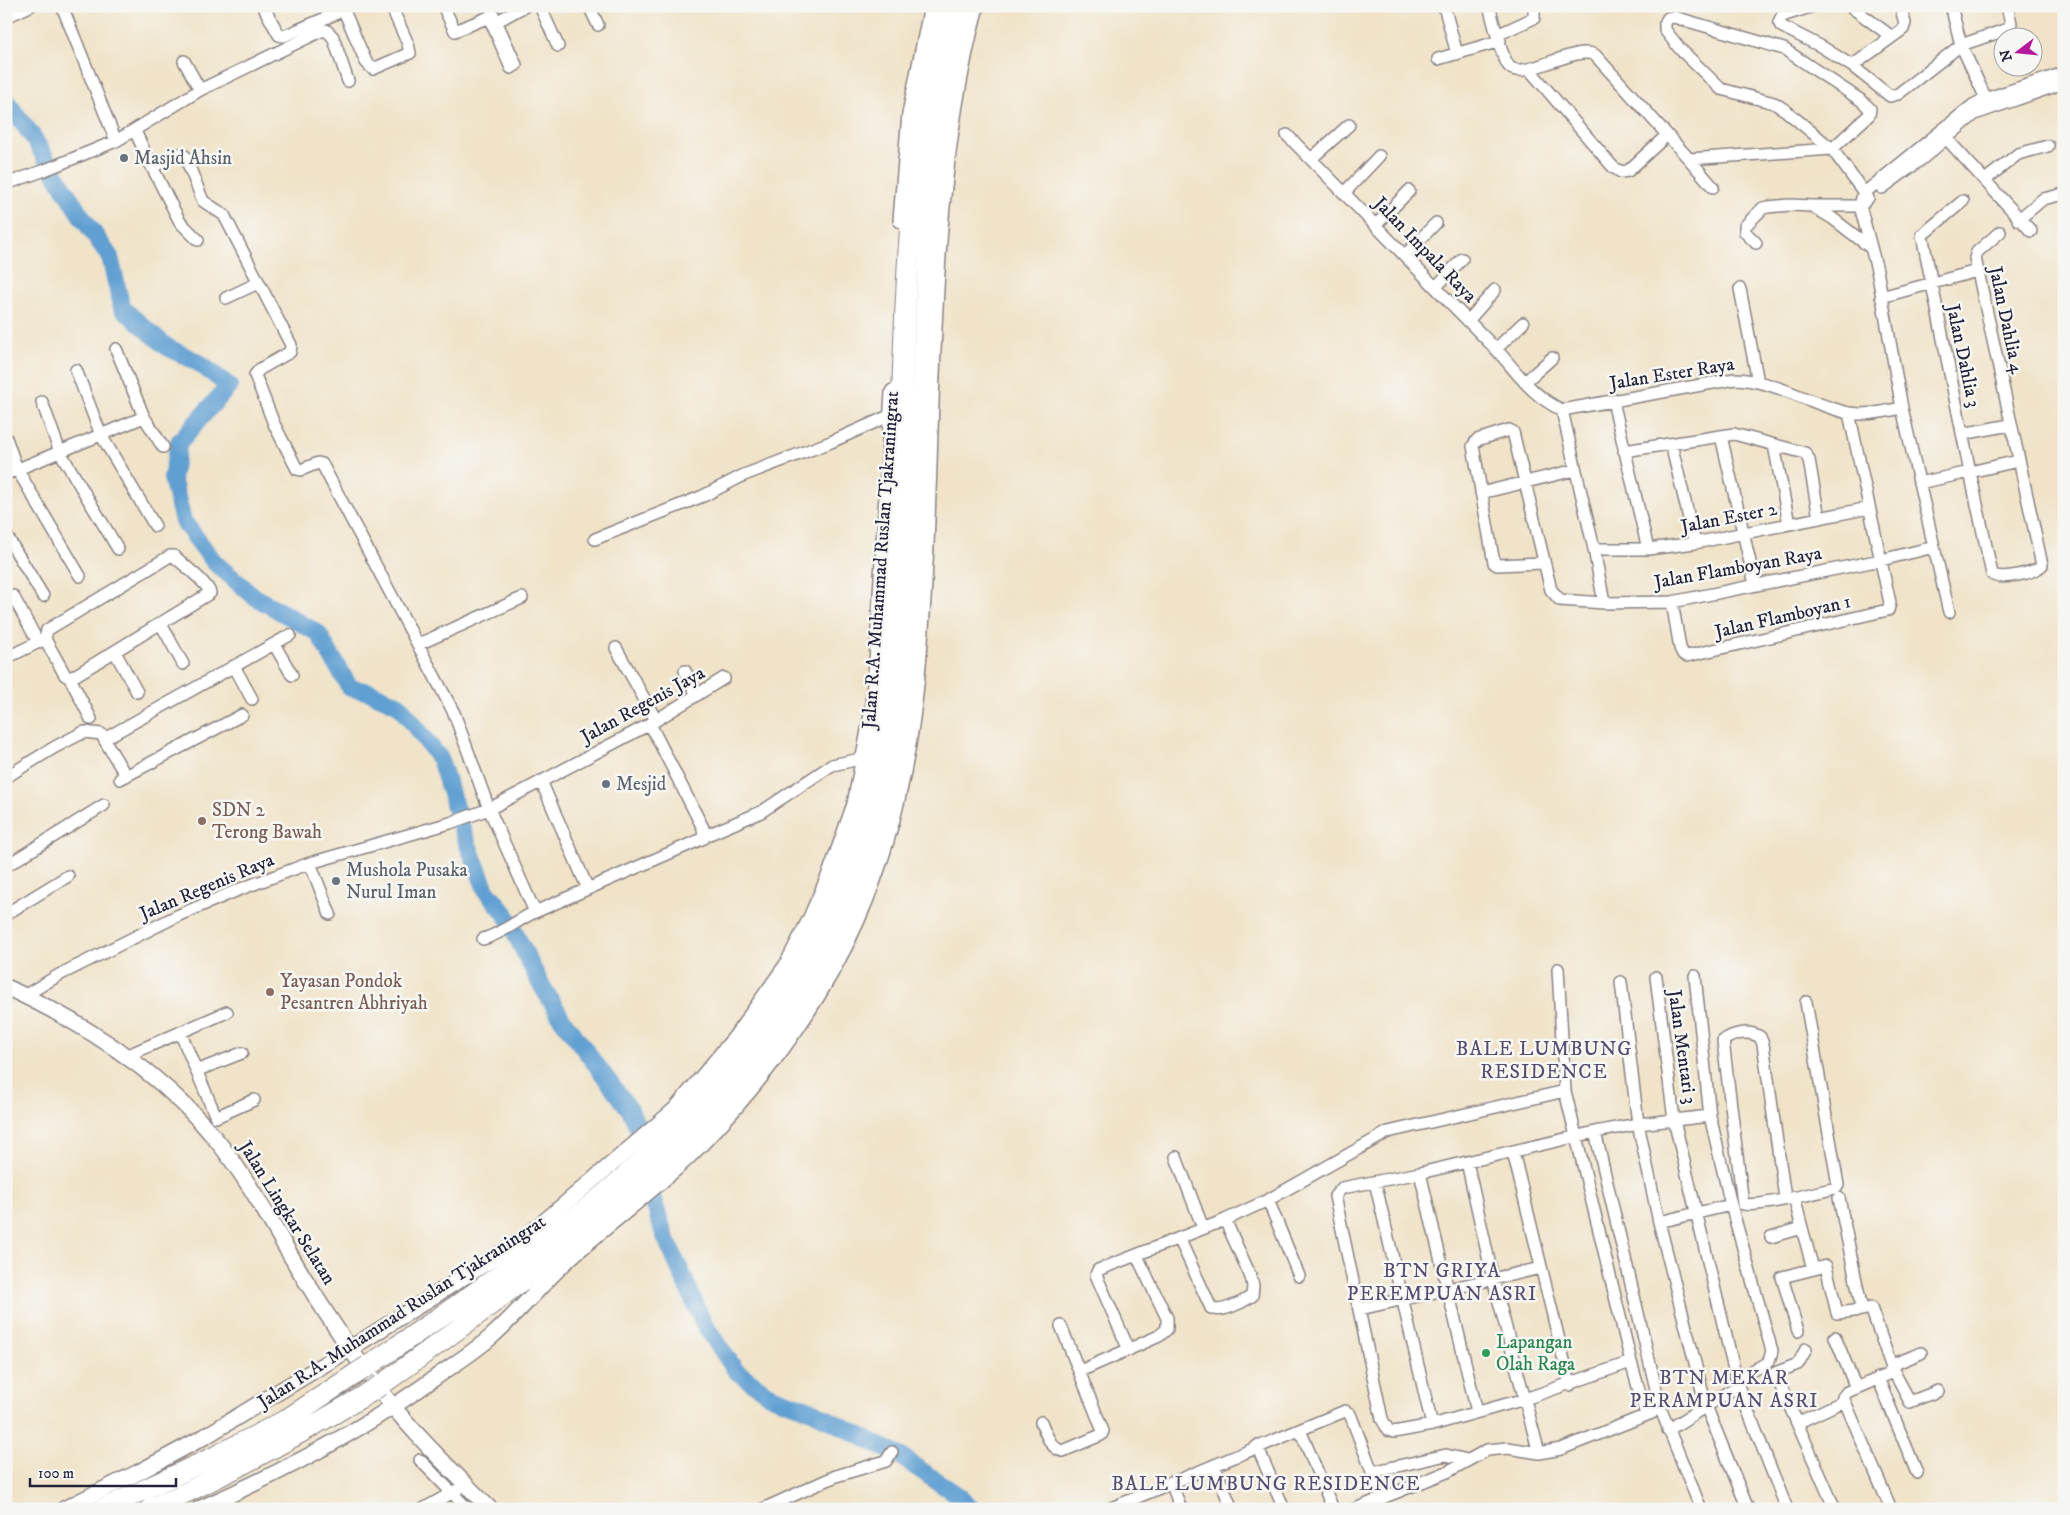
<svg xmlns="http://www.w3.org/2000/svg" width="2070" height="1515" font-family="'IM FELL DW Pica',serif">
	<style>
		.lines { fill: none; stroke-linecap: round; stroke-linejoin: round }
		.river { stroke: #5f9fd2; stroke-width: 18 }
		.street-casing { stroke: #898282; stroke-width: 14 }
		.secondary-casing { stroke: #898282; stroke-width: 18 }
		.highway-casing { stroke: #898282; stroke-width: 22 }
		.street { stroke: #fff; stroke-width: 11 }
		.secondary { stroke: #fff; stroke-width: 15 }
		.highway { stroke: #fff; stroke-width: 20 }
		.highway-bridge-casing { stroke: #898282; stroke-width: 22; stroke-linecap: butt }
		.highway-bridge { stroke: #fff; stroke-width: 20 }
		.worship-dot { fill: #6b7280; stroke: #f6f6f2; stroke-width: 2 }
		.education-dot { fill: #8d6e63; stroke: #f6f6f2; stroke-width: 2 }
		.leisure-dot { fill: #2e9e5b; stroke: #f6f6f2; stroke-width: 2 }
		.labels { text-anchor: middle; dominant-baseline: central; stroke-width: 5; stroke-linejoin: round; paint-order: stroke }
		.worship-label { font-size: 19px; fill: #5b616d; stroke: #f6f6f2; text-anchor: start }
		.street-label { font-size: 19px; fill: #22223b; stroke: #f6f6f2 }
		.education-label { font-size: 19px; fill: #785e54; stroke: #f6f6f2; text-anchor: start }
		.leisure-label { font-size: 19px; fill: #27864d; stroke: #f6f6f2; text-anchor: start }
		.neighbourhood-label { font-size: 20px; letter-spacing: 1px; fill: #564b70; stroke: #f6f6f2 }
	</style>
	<rect width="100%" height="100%" fill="#f6f6f2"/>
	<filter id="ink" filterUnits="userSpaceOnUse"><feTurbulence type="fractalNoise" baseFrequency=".02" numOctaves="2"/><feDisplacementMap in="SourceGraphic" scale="10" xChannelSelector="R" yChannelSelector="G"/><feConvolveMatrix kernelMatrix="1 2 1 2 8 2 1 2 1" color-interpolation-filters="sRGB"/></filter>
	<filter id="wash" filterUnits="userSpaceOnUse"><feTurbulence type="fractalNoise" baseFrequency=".0096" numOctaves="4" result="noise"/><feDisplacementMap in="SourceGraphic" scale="20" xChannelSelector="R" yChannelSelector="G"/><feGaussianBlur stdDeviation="1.12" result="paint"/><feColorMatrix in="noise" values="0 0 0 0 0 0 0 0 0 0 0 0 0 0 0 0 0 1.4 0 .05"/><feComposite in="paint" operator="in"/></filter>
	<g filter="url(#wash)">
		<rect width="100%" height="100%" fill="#f0e3c8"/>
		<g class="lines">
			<!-- river -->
			<path class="river" d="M6 101 31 134 76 208 110 257 122 308 167 347 199 363 229 386 179 442 172 478 183 521 215 563 255 597 318 633 350 688 370 692 399 705 440 759 463 832 486 890 505 913 539 981 562 1019 630 1110 646 1145 648 1184 664 1234 704 1324 736 1371 771 1396 808 1409 900 1456 960 1497 972 1509"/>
		</g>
	</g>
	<g filter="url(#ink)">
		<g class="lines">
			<!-- street casing -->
			<g class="street-casing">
				<path id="street" d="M62 6 116 141
					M263 6 279 35 284 36 344 10
					M342 6 366 62 373 69 410 53 408 44 391 6
					M443 6 455 31 489 17 492 13
					M540 6 558 46
					M589 6 598 25
					M1444 6 1457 54
					M1489 6C1495 25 1498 48 1508 65 1520 84 1573 44 1595 55L1689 159 1832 149 1869 115 1870 109 1862 101 1784 49 1674 17 1668 18 1665 23V30L1680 49 1721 89 1774 103 1785 110 1832 149 1868 198
					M1813 6 1782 16 1779 22 1781 26 1822 47 1852 66 1890 96 1898 94 1961 45 2008 29 2011 23 2007 6
					M1850 6 1892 37
					M1951 6 1961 45 1989 105
					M6 17 30 6
					M489 17 511 68 516 65 492 12
					M492 24 525 6
					M1497 35 1534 18V6
					M1438 59 1500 41
					M184 61 200 90
					M1852 66 1903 29 1905 23 1900 6
					M1529 69 1613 167 1621 172 1628 171 1666 136
					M135 131 152 167 179 154 185 156 203 201 224 215 291 345 290 352 260 369 255 375 274 424 297 469 301 470 318 463 322 464 454 713 489 809 535 912
					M1287 135C1356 204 1422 275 1491 344 1516 369 1528 394 1562 410L1594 549 1604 603
					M1946 138 2031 231
					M1311 159 1349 125
					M1689 159 1713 187
					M152 167 180 222 198 240
					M1985 180 2018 154 2048 146
					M6 184 45 170 116 141 200 90 321 31 326 30 333 37 348 81
					M1882 188 1923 158 1975 114 2064 83
					M1345 192 1379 156
					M1963 201 1922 235 1970 472 2018 461
					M1812 206H1860L1865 201
					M2018 220 2043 199 2060 195
					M1376 225 1409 191
					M1756 243 1745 232V226L1763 208 1768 207 1789 205 1812 206 1832 218 1871 248
					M1405 255 1436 223
					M1436 287 1462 259
					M1740 289 1758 382
					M1881 297 1977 271
					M226 298 258 283
					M1468 321 1495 290
					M116 349 144 417 163 447
					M1496 349 1523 323
					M76 370 101 435 155 526
					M1525 382 1552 358
					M1613 401 1648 549
					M42 402 60 452 118 549
					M1562 410 1735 379C1775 380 1811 405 1849 413 1866 416 1886 411 1902 408
					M1962 434 2010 425
					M1721 436 1755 584
					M6 438 17 469 80 576
					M1671 444 1695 543
					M1774 445 1789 524
					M1624 451 1734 434 1805 453 1809 460 1819 518
					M6 474 144 417
					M1919 483 1970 472 1992 574C2000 581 2035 573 2042 565L1975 258 1977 252 2000 232
					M1481 493 1575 470
					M6 535 43 596
					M595 539 703 496 744 475 831 442 891 415
					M1594 549H1648L1695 543 1869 508
					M170 556H174C182 564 208 583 210 593L76 675 70 678 65 675 45 639 47 630Z
					M1544 563 1497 565 1494 563 1473 446 1477 440 1509 430 1513 432 1551 590 1560 600 1604 603 1672 602 1881 560 1934 547
					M13 596 38 642
					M1672 602 1680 648 1683 654 1687 656 1888 610 1890 603 1849 413
					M1949 612 1902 408 1877 270 1860 206 1863 194 1973 105 1985 99 2064 73
					M161 624 183 664
					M274 644 292 675
					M419 644 522 598
					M616 648 656 720
					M115 652 137 692
					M6 658 45 639
					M234 666 252 699
					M685 671 697 695
					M70 678 91 719
					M104 739 290 635
					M6 777 55 747 84 732 101 734 126 776
					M120 779 242 715
					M541 781 588 889
					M705 836 761 812 832 765 865 758
					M310 863 330 914
					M6 866 104 805
					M6 914 68 876
					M483 939C502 934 517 920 535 912L704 838 703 828 650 724
					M1558 969 1565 1091 1631 1362 1646 1415
					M1695 976 1710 1116 1731 1205
					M1656 977 1674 1120 1738 1386 1787 1509
					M1621 982 1638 1124 1659 1222 1706 1406 1748 1509
					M24 996 59 975 179 915 238 890 310 863 450 823 489 809 650 724 724 678
					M180 1032 216 1117 254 1100
					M126 1056 227 1012
					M196 1071 242 1053
					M1595 1132 1661 1410 1701 1509
					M1513 1152 1570 1385
					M1176 1157 1203 1228
					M1467 1162 1493 1279 1539 1453
					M1420 1173 1477 1412
					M1375 1182 1432 1425
					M1794 1197 1802 1228
					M1785 1198 1763 1044 1760 1037C1749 1030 1733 1033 1723 1041L1743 1204C1758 1208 1818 1192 1836 1188L1838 1185 1806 1002
					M1839 1198 1862 1310 1871 1308 1892 1368 1889 1374 1847 1392 1843 1397 1891 1509
					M1268 1200 1299 1276
					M1659 1222 1731 1205 1772 1351 1769 1361 1766 1364 1737 1378
					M1771 1237 1802 1228 1813 1269
					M1179 1238 1211 1308C1220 1314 1243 1302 1252 1296L1253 1286 1251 1277 1225 1220
					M1360 1309 1541 1268
					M1798 1331 1782 1277 1826 1266 1837 1313 1862 1310
					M1835 1337 1856 1388
					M1806 1349 1798 1364 1775 1373 1835 1509
					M1129 1350 1096 1275 1098 1270 1225 1220 1268 1200 1388 1132 1565 1091
					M1631 1362 1525 1399 1432 1425 1394 1432 1388 1430 1382 1419 1335 1196 1342 1188 1420 1173 1595 1132 1638 1124 1710 1116
					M1892 1365 1921 1353
					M1892 1368 1910 1402 1938 1391
					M1080 1371 1159 1336 1167 1329V1318L1137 1256
					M1878 1378 1917 1473
					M1041 1422C1046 1433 1050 1449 1063 1451L1101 1435 1103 1431 1061 1326
					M1797 1423 1844 1401
					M1300 1430 1333 1509
					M1668 1430 1738 1386
					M1257 1446 1284 1509
					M420 1460 468 1509
					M1214 1465 1232 1509
					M1372 1472 1446 1455 1467 1460
					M1171 1482 1181 1509
					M423 1509 457 1490
					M763 1509 836 1476 886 1461 892 1452
					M1109 1509 1345 1411 1350 1414 1352 1419 1382 1498
					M1355 1509 1447 1472 1487 1450 1508 1448 1539 1453 1561 1449 1652 1413"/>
			</g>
			<!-- secondary casing -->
			<g class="secondary-casing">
				<path id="secondary" d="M901 220 910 114 932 6
					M6 987C86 1024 163 1073 218 1142 254 1187 279 1238 309 1286 330 1320 353 1354 377 1386 410 1431 452 1470 490 1509
					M64 1509 141 1471 204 1437 351 1348 524 1239 676 1109 736 1037 787 965 810 920 831 872 855 804 872 715 877 663 893 392
					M199 1509C283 1472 365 1429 439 1375 456 1363 475 1351 491 1337 523 1309 549 1274 582 1247 621 1213 664 1182 700 1145 763 1080 820 1003 857 920 911 798 920 675 926 544 934 367 930 178 976 6"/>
			</g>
			<!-- highway casing -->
			<g class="highway-casing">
				<path id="highway" d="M368 1366C487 1285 617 1199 712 1089 777 1015 833 917 862 822 895 711 895 592 899 477 904 357 905 234 922 115 927 78 937 42 944 6
					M381 1385C466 1324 549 1263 627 1194 649 1175 673 1157 693 1136 800 1023 877 885 902 730 906 704 906 677 908 650 914 581 917 512 920 443 927 296 926 149 963 6
					M103 1509 216 1456 284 1421 357 1373
					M150 1509C226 1476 297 1436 367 1394"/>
			</g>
			<!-- street -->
			<use href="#street" class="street"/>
			<!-- secondary -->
			<use href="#secondary" class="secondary"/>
			<!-- highway -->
			<use href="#highway" class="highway"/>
			<!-- highway-bridge casing -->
			<g class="highway-bridge-casing">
				<path id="highway-bridge" d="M357 1373 368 1366
					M367 1394 381 1385"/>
			</g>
			<!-- highway-bridge -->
			<use href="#highway-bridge" class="highway-bridge"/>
		</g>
	</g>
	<!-- markers -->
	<g class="worship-dot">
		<circle cx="124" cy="158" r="5"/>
		<circle cx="606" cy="784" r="5"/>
		<circle cx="336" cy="881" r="5"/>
	</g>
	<g class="education-dot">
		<circle cx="202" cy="821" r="5"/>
		<circle cx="270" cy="992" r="5"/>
	</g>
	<circle class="leisure-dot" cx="1486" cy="1353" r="5"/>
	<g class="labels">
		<!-- worship labels -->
		<g class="worship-label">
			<text x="134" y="158">Masjid Ahsin</text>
			<text x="616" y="784">Mesjid</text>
			<text x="346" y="870">Mushola Pusaka<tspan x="346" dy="22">Nurul Iman</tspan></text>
		</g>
		<!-- street labels -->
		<g class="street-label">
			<text transform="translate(1425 250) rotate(46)">Jalan Impala Raya</text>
			<text transform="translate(2006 320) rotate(78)">Jalan Dahlia 4</text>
			<text transform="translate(1963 356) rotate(78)">Jalan Dahlia 3</text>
			<text transform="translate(1672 374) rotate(-9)">Jalan Ester Raya</text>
			<text transform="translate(1729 518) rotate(-11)">Jalan Ester 2</text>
			<text transform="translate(881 560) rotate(-86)">Jalan R.A. Muhammad Ruslan Tjakraningrat</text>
			<text transform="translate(1738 568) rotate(-10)">Jalan Flamboyan Raya</text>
			<text transform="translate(1783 617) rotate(-13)">Jalan Flamboyan 1</text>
			<text transform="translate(643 705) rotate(-29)">Jalan Regenis Jaya</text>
			<text transform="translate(207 887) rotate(-23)">Jalan Regenis Raya</text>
			<text transform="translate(1682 1047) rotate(82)">Jalan Mentari 3</text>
			<text transform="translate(287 1213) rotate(58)">Jalan Lingkar Selatan</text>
			<text transform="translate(402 1312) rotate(-33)">Jalan R.A. Muhammad Ruslan Tjakraningrat</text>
		</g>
		<!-- education labels -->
		<g class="education-label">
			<text x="212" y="810">SDN 2<tspan x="212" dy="22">Terong Bawah</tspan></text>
			<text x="280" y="981">Yayasan Pondok<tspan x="280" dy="22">Pesantren Abhriyah</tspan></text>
		</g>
		<!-- leisure labels -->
		<g class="leisure-label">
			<text x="1496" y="1342">Lapangan<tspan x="1496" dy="22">Olah Raga</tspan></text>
		</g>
		<!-- neighbourhood labels -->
		<g class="neighbourhood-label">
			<text x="1544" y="1049">BALE LUMBUNG<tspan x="1544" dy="23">RESIDENCE</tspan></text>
			<text x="1442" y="1271">BTN GRIYA<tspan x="1442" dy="23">PEREMPUAN ASRI</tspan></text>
			<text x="1724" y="1378">BTN MEKAR<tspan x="1724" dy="23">PERAMPUAN ASRI</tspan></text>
			<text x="1266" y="1484">BALE LUMBUNG RESIDENCE</text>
		</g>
	</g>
	<!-- margin -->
	<rect width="2070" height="1515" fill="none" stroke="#f6f6f2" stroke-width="25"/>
	<!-- north arrow -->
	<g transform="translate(2018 52) rotate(254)"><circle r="24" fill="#f6f6f2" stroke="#a1a1a9"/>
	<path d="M0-4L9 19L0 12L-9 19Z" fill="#b5179e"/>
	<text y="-8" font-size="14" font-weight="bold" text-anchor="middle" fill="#22223b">N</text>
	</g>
	<!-- scale -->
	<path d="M30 1478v8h146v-8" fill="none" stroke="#22223b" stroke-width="2.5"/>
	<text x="38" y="1478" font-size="15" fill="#22223b" stroke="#f6f6f2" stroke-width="4" paint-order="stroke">100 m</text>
</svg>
